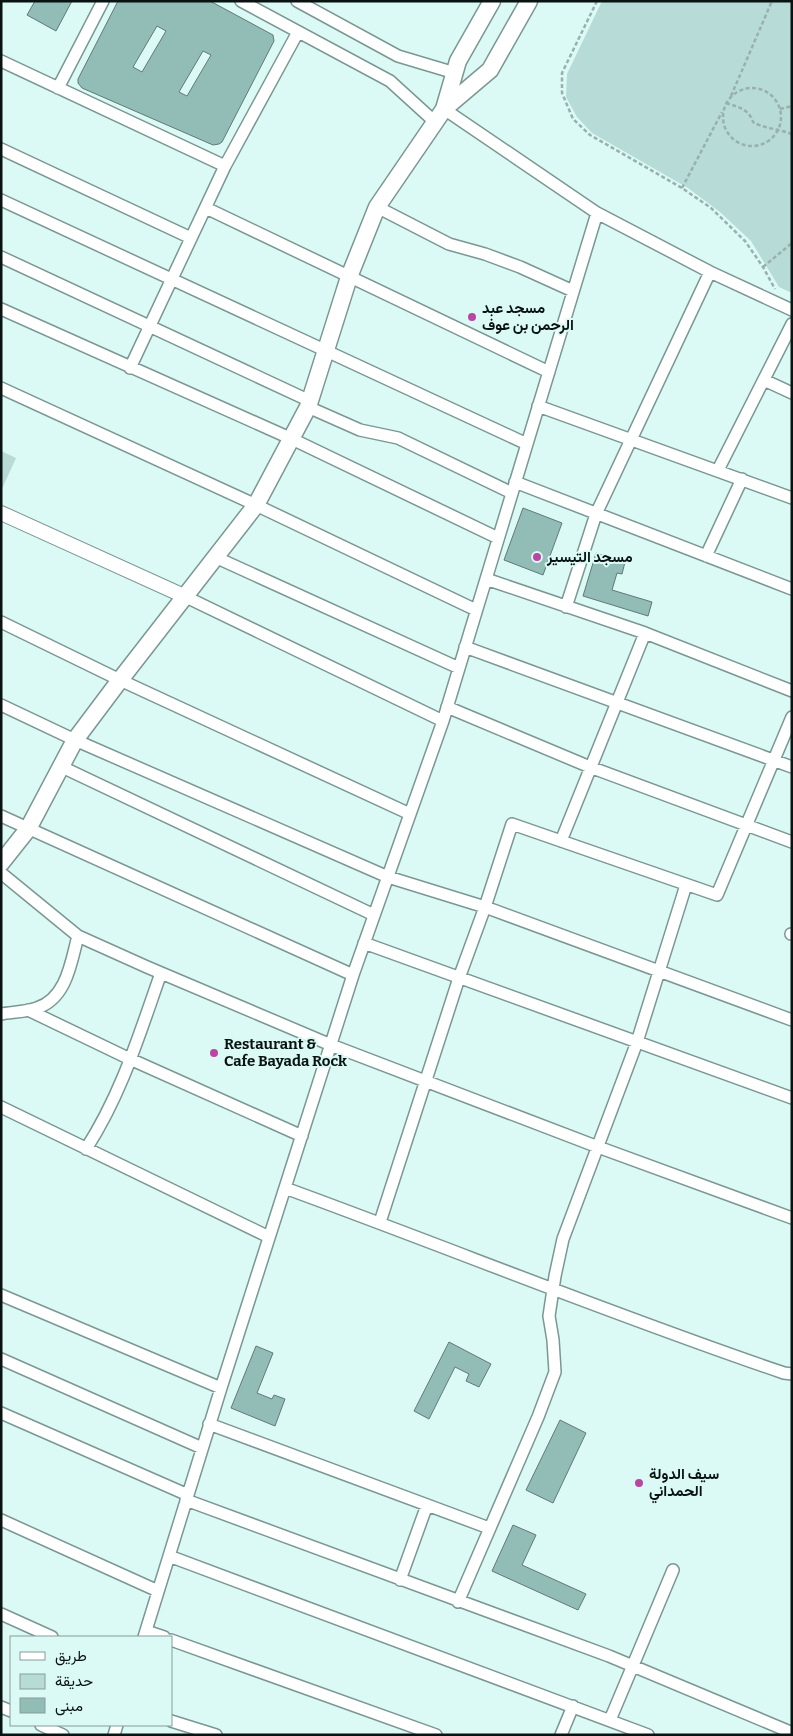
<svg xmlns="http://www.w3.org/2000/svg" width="793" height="1736" font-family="Bitter,Vazirmatn,serif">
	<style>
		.green { fill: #b7dbd6 }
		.building { fill: #92bcb6; stroke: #607a77; fill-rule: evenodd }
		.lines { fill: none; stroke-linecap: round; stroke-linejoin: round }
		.minor-casing { stroke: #7b9793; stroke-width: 14 }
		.tertiary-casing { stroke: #7b9793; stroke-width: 16 }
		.secondary-casing { stroke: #7b9793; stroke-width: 19 }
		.path { stroke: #99b1ae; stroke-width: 2.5; stroke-dasharray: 4 2.5; stroke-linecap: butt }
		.minor { stroke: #fff; stroke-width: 11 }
		.tertiary { stroke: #fff; stroke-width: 14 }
		.secondary { stroke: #fff; stroke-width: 16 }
		.poi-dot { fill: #b946a0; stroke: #dbf9f5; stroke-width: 2 }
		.labels { text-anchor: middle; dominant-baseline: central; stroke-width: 4; stroke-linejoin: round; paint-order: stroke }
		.poi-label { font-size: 15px; font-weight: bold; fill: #091312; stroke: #dbf9f5; text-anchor: start }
	</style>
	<rect width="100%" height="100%" fill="#dbf9f5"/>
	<!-- green -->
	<path class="green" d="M602 1H792V293L779 287 751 241 720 212 688 188 592 133 577 117 566 97 567 74Z
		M1 451 16 458 1 491Z"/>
	<!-- building -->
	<path class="building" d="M35 1H72L56 31 27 15Z
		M118 1H210L273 35 274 41 222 142 219 144 213 145 82 88 78 83V79ZM157 26 166 31 142 72 133 67ZM203 51 211 55 187 96 179 92Z
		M523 508 562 523 543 575 504 560Z
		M596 553 625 562 622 574 617 573 612 590 652 602 648 616 583 596Z
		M449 1342 491 1364 479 1387 466 1381 469 1374 455 1367 429 1419 414 1411Z
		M256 1346 273 1353 257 1393 272 1399 274 1395 285 1399 275 1426 231 1408Z
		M560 1420 586 1433 553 1503 526 1490Z
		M513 1525 536 1535 522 1565 586 1594 578 1610 492 1571Z"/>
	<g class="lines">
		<!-- minor casing -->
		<g class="minor-casing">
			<path id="minor" d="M241 1 390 81 435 122
				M297 1 398 56 455 73
				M1 61 225 166
				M58 88 103 1
				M1 149 191 238
				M1 200 527 444
				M377 207 449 244 485 254 520 267 573 291
				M206 208 549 372
				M597 213 710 272 792 310
				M1 257 310 401
				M1 309 292 439 498 538
				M130 368 225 166 298 32
				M764 380 792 393
				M1 388 256 505 476 610
				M538 406 792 498
				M308 407 360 430 398 438 512 493
				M718 470 792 324
				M515 482 792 589
				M706 556 742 479
				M215 557 459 668
				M486 579 645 633 792 691
				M184 596 443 721
				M566 607 596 514 710 272
				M1 622 120 680 410 814
				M465 647 792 767
				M1 705 75 740 388 877 485 907 792 1020
				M447 707 590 767 792 842
				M62 767 374 915
				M1 816 353 975
				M561 841 645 633
				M1 873 78 936 147 967 331 1045 598 1147 792 1218
				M791 934H792
				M364 943 792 1098
				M28 1010 130 1059 302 1136
				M1 1014C12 1012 26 1012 37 1008 67 998 71 962 78 936
				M1 1107 269 1237
				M86 1149C122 1093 139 1035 161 973
				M285 1188C452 1249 616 1316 784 1373L792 1374
				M380 1222 459 978 485 907 512 824 717 895 792 717
				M1 1295 221 1388
				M1 1359 202 1448
				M1 1413 188 1495
				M209 1424 489 1528
				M186 1500 609 1656 788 1731
				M1 1520 158 1591
				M169 1556 648 1735
				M400 1580 427 1505
				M458 1602 538 1417 555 1372 553 1340 549 1316 555 1276 563 1239 637 1042 686 885
				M1 1614 52 1637
				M146 1631 164 1637
				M144 1637 221 1388 353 975 443 721 597 213 444 109
				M171 1640 436 1735
				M1 1707 11 1711
				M610 1720 673 1570
				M171 1721 216 1735
				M41 1725 63 1735
				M114 1735 117 1725
				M561 1735 573 1706"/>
		</g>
		<!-- tertiary casing -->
		<g class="tertiary-casing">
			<path id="tertiary" d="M1 513 184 596"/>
		</g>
		<!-- secondary casing -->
		<g class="secondary-casing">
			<path id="secondary" d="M444 109 458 61 492 1
				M1 863 28 829 75 740 120 680 256 505 308 407 349 277 377 207 444 109 490 70 529 1"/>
		</g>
		<!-- path -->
		<path class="path" d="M597 1 562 73V93L573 119 590 135 682 188 711 208 745 241 763 267 775 289
			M723 117a29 29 0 1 1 58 0a29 29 0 1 1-58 0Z
			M731 96 772 1
			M726 103C738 107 749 109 753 122 762 128 779 129 792 134
			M780 109 792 106
			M682 188 722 112
			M763 267 792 243"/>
		<!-- minor -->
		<use href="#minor" class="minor"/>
		<!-- tertiary -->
		<use href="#tertiary" class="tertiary"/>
		<!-- secondary -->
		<use href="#secondary" class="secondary"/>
	</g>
	<!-- markers -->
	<g class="poi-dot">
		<circle cx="472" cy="317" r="5"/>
		<circle cx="537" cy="557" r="5"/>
		<circle cx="214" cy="1053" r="5"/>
		<circle cx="639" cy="1483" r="5"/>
	</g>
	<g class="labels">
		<!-- poi labels -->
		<g class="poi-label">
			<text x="482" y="308">مسجد عبد<tspan x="482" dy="17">الرحمن بن عوف</tspan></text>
			<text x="547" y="557">مسجد التيسير</text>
			<text x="224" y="1044">Restaurant &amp;<tspan x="224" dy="17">Cafe Bayada Rock</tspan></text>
			<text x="649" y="1474">سيف الدولة<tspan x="649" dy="17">الحمداني</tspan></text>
		</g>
	</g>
	<!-- border -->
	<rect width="793" height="1736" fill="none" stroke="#091312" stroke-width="5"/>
	<!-- legend -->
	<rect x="10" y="1636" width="162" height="90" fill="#dbf9f5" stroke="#879d9a"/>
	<rect x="20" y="1652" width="25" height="8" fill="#ffffff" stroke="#879d9a"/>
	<text x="55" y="1661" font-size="15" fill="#091312">طريق</text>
	<rect x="20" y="1674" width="25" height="15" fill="#b7dbd6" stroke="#879d9a"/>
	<text x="55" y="1686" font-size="15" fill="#091312">حديقة</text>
	<rect x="20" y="1698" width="25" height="15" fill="#92bcb6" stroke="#879d9a"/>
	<text x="55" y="1711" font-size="15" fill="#091312">مبنى</text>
</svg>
